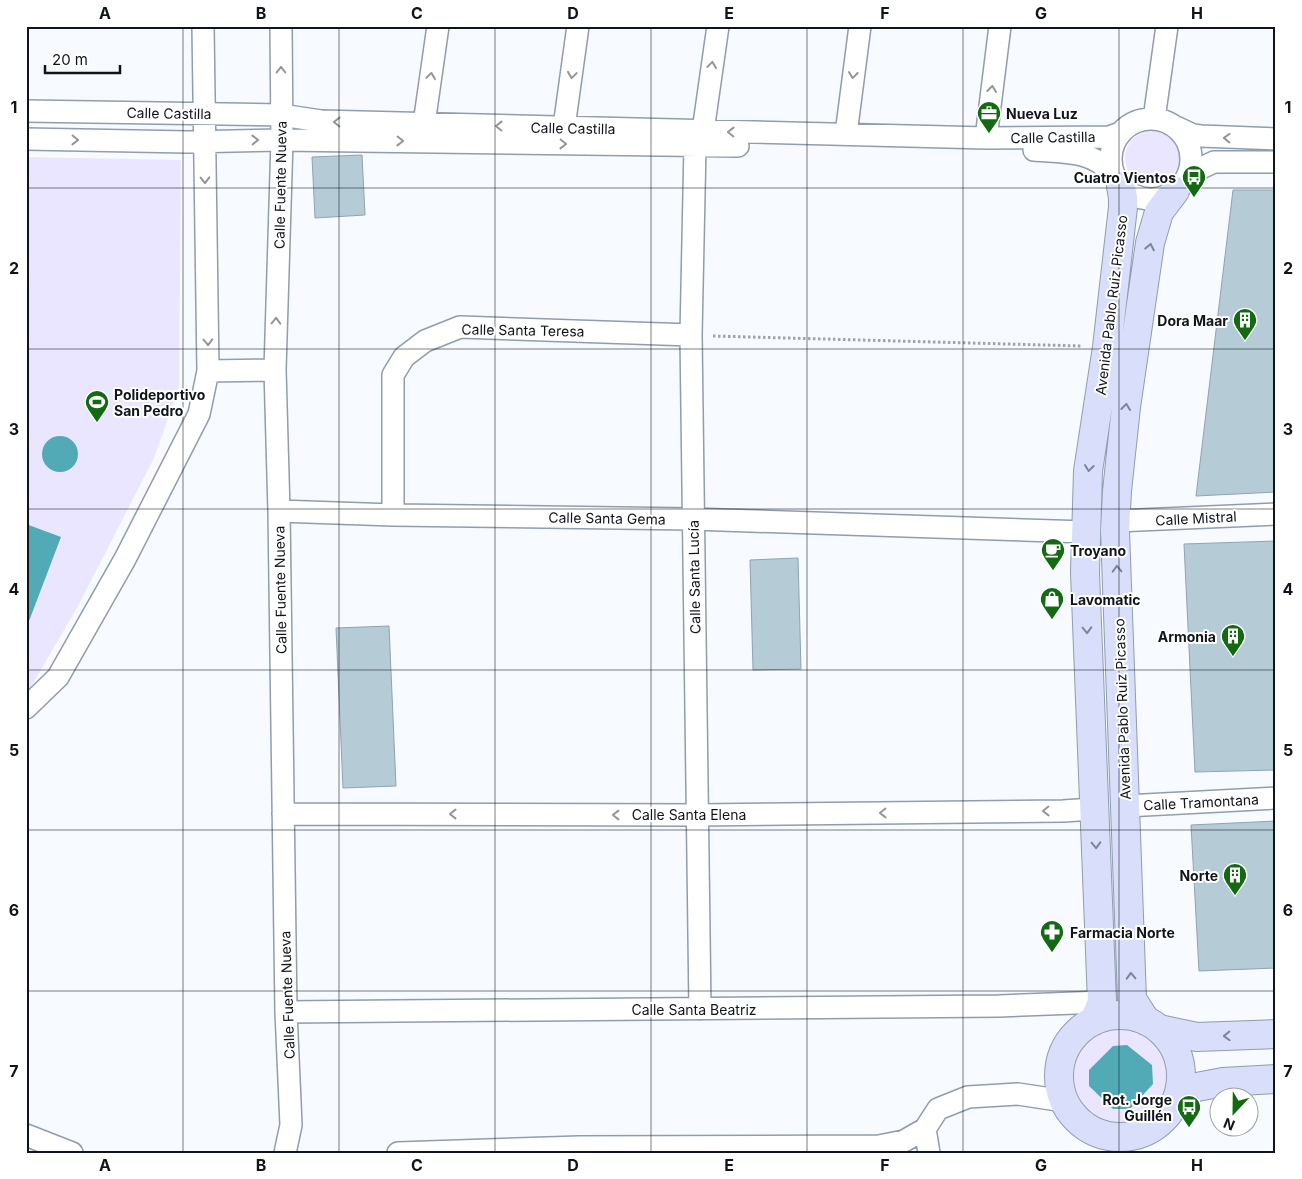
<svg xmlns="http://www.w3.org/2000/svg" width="1302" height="1179" font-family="Inter,sans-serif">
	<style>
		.green { fill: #ebe6ff }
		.water { fill: #53aab7 }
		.building { fill: #b5cbd6; stroke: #8fa4af }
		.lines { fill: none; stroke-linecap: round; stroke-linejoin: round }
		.street-casing { stroke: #8f9dad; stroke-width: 24 }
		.secondary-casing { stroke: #8f9dad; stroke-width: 30 }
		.path { stroke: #9fa3a8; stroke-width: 3; stroke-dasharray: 2.5 2.5; stroke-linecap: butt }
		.street { stroke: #fff; stroke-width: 21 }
		.secondary { stroke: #d9dffb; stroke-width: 28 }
		.oneway { stroke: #939698 }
		.oneway2 { stroke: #7f8496 }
		.grid { fill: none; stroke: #10151b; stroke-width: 1; stroke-opacity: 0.55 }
		.labels { text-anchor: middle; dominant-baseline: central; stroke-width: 4; stroke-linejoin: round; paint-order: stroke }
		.street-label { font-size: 14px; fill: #10151b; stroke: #fff }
		.poi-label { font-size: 14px; font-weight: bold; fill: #10151b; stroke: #fff; text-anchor: start }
		.neatline { fill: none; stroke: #10151b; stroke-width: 2 }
		.grid-label { font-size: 16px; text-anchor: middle; font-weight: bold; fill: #10151b }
	</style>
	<rect width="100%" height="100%" fill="#f7fafe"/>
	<!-- green -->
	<path class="green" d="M1125 158a27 27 0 1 1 54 0a27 27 0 1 1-54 0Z
		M26 157 181 160 179 387 154 458 78 606 26 695Z
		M1074 1076a47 47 0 1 1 94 0a47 47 0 1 1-94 0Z"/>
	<!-- water -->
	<path class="water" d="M42 454a18 18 0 1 1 36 0a18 18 0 1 1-36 0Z
		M26 524 61 537 26 629Z
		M1127 1045 1152 1065 1153 1084 1130 1109H1113L1089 1086V1070L1113 1046Z"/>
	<!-- building -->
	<path class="building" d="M362 155 365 215 315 218 312 157Z
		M1233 190H1276V492L1196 496Z
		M1276 541V770L1195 772 1184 544Z
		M798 558 801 669 753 670 750 560Z
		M389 626 396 786 343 788 336 628Z
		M1276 821V968L1199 971 1191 825Z"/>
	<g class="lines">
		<!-- street casing -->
		<g class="street-casing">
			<path id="street" d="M281 26 282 140 275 370 279 511 286 1012 291 1125 285 1153
				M26 111 281 115 321 121 986 138 1109 137 1120 133
				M1111 159a40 40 0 1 1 80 0a40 40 0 1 1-80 0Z
				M1154 119 1167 26
				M424 124 438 26
				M564 127 578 26
				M1176 127 1193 135 1201 136 1276 139
				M703 131 718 26
				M846 134 860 26
				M986 138 1000 26
				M26 139 188 142 282 140 738 146
				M695 146 691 335 700 1009
				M1034 150C1063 152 1094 150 1113 175
				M1187 177 1197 170 1214 162H1276
				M208 371 275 370
				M279 511 393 515 692 519 1086 532
				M393 515V375L404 357 425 341 460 327 691 335
				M1116 521 1276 514
				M26 708 58 677 125 559 199 414 208 371 203 26
				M1126 806 1276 798
				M283 814 698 815 1063 811 1094 809
				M286 1012 999 1006 1102 1002
				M925 1129 929 1153
				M26 1135 72 1153
				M398 1153 579 1147 879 1146 904 1141 925 1129 938 1109 968 1097 1018 1094 1064 1101"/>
		</g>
		<!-- secondary casing -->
		<g class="secondary-casing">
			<path id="secondary" d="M1059 1076a61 61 0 1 1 122 0a61 61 0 1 1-122 0Z
				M1094 1021 1102 1002 1085 573 1088 471 1107 347 1123 207V198L1121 186
				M1146 1021 1132 999 1115 531 1117 491 1126 407 1150 243 1159 212 1175 191
				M1159 1029 1197 1037 1276 1034
				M1179 1095 1197 1087 1223 1082 1276 1079"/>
		</g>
		<!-- path -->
		<path class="path" d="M713 336 1081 346"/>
		<!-- street -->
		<use href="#street" class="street"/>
		<!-- secondary -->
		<use href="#secondary" class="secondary"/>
	</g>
	<!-- one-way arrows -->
	<defs><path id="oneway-chevron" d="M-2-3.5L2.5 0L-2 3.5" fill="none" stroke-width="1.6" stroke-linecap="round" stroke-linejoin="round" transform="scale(1.25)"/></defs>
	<g class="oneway">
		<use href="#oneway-chevron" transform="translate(712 65) rotate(-82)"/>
		<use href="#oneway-chevron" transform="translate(281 70) rotate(-90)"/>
		<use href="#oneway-chevron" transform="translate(572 75) rotate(98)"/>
		<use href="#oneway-chevron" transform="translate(853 75) rotate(97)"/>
		<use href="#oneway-chevron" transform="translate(431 76) rotate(-82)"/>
		<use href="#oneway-chevron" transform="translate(992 89) rotate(-83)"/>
		<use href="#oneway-chevron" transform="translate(337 122) rotate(-179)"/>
		<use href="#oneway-chevron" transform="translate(499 126) rotate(-179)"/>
		<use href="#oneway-chevron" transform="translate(731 132) rotate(-179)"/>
		<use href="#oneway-chevron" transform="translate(1227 138) rotate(-178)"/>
		<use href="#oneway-chevron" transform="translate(75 140) rotate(1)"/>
		<use href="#oneway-chevron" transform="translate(255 140) rotate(-1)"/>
		<use href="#oneway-chevron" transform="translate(400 141) rotate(1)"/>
		<use href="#oneway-chevron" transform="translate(563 144) rotate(1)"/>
		<use href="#oneway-chevron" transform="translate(205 180) rotate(89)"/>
		<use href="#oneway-chevron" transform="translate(276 321) rotate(-88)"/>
		<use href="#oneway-chevron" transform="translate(208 342) rotate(89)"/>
		<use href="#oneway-chevron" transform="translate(1046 811) rotate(179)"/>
		<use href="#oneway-chevron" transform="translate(883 813) rotate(179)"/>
		<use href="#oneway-chevron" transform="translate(453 814) rotate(-180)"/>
		<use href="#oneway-chevron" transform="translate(616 815) rotate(-180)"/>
	</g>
	<g class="oneway2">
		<use href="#oneway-chevron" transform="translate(1150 247) rotate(-79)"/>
		<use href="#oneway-chevron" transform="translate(1126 407) rotate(-83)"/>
		<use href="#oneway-chevron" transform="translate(1089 468) rotate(97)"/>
		<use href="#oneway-chevron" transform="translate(1117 569) rotate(-92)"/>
		<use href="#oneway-chevron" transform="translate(1087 630) rotate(88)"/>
		<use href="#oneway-chevron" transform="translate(1096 845) rotate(88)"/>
		<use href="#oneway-chevron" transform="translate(1131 976) rotate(-92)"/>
		<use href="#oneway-chevron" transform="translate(1227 1036) rotate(178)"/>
	</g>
	<!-- grid -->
	<path class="grid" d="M183 26V1153M339 26V1153M495 26V1153M651 26V1153M807 26V1153M963 26V1153M1119 26V1153M26 188H1276M26 349H1276M26 509H1276M26 670H1276M26 830H1276M26 991H1276"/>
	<!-- icons -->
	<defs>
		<g id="office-pin" transform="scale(1.25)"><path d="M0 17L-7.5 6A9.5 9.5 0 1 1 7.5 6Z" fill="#136a12" stroke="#fff"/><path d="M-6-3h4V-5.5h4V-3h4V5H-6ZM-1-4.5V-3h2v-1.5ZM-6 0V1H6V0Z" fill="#fff"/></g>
		<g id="bus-pin" transform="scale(1.25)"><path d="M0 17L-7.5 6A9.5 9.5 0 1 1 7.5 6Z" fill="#136a12" stroke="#fff"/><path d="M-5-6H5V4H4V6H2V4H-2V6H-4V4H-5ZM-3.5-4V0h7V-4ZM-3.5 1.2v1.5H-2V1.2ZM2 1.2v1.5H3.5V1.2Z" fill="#fff"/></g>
		<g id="building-pin" transform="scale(1.25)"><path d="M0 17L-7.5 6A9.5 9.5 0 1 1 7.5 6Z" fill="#136a12" stroke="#fff"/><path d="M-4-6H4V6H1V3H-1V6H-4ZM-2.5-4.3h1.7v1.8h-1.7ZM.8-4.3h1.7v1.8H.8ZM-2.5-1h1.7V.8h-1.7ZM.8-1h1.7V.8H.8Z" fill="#fff"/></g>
		<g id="stadium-pin" transform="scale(1.25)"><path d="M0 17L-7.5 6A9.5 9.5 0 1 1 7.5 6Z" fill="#136a12" stroke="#fff"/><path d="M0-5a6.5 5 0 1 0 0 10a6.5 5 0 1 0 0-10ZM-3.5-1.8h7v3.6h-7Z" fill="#fff"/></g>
		<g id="cafe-pin" transform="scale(1.25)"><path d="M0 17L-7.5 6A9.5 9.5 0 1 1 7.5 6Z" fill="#136a12" stroke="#fff"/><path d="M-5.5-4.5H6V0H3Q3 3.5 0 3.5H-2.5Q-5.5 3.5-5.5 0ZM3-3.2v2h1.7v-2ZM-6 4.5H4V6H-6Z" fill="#fff"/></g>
		<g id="shop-pin" transform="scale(1.25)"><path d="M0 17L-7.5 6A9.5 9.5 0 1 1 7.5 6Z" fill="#136a12" stroke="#fff"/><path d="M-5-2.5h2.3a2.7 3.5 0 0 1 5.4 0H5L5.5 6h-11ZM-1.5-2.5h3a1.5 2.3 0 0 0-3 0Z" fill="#fff"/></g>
		<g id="pharmacy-pin" transform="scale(1.25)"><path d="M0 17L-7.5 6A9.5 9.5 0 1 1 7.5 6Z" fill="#136a12" stroke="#fff"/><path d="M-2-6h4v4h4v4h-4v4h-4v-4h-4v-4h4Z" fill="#fff"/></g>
	</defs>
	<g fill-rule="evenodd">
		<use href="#office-pin" x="989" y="113"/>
		<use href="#bus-pin" x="1194" y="177"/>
		<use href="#building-pin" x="1245" y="320"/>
		<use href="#stadium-pin" x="97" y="402"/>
		<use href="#cafe-pin" x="1053" y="550"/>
		<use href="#shop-pin" x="1052" y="599"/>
		<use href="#building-pin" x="1233" y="636"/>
		<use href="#building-pin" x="1235" y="875"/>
		<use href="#pharmacy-pin" x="1052" y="932"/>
		<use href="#bus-pin" x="1189" y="1107"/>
	</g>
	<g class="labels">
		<!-- street labels -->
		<g class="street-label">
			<text transform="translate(169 113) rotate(1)">Calle Castilla</text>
			<text transform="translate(573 128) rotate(1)">Calle Castilla</text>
			<text transform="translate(1053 137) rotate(-1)">Calle Castilla</text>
			<text transform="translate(280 185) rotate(-89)">Calle Fuente Nueva</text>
			<text transform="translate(1111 305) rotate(-83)">Avenida Pablo Ruiz Picasso</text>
			<text transform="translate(523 330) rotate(1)">Calle Santa Teresa</text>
			<text transform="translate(607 518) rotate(1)">Calle Santa Gema</text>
			<text transform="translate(1196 518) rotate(-3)">Calle Mistral</text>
			<text transform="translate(694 577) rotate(-91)">Calle Santa Lucía</text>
			<text transform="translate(280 590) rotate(-91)">Calle Fuente Nueva</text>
			<text transform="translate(1122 709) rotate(-92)">Avenida Pablo Ruiz Picasso</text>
			<text transform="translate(1201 802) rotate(-3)">Calle Tramontana</text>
			<text x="689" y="814">Calle Santa Elena</text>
			<text transform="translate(287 995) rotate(-92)">Calle Fuente Nueva</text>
			<text x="694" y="1009">Calle Santa Beatriz</text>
		</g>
		<!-- poi labels -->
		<g class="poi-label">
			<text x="1006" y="113">Nueva Luz</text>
			<text x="1176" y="177" text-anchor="end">Cuatro Vientos</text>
			<text x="1228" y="320" text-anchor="end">Dora Maar</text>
			<text x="114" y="394">Polideportivo<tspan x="114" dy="16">San Pedro</tspan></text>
			<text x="1070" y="550">Troyano</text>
			<text x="1070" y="599">Lavomatic</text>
			<text x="1216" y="636" text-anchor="end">Armonia</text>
			<text x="1218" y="875" text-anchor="end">Norte</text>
			<text x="1070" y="932">Farmacia Norte</text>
			<text x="1172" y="1099" text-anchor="end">Rot. Jorge<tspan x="1172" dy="16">Guillén</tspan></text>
		</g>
	</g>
	<!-- border -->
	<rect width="1302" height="1179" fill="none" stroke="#ffffff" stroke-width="55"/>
	<!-- north arrow -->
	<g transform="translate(1234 1112) rotate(202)"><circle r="24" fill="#ffffff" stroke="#9fa1a4"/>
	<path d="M0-4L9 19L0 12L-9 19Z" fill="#136a12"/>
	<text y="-8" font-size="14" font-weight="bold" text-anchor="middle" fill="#10151b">N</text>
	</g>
	<!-- scale -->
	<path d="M45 65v8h75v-8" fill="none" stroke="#10151b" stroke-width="2.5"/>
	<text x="52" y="65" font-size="15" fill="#10151b" stroke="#ffffff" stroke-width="4" paint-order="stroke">20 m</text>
	<rect x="28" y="28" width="1246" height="1124" class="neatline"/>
	<g class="grid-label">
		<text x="105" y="19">A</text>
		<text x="261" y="19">B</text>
		<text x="417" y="19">C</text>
		<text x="573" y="19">D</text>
		<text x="729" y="19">E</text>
		<text x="885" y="19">F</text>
		<text x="1041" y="19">G</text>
		<text x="1197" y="19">H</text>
		<text x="14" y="113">1</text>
		<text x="1288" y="113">1</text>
		<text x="14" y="274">2</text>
		<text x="1288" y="274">2</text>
		<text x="14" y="435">3</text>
		<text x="1288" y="435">3</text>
		<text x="14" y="595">4</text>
		<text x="1288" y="595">4</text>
		<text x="14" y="756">5</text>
		<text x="1288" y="756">5</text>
		<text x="14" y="916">6</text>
		<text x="1288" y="916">6</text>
		<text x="14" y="1077">7</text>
		<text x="1288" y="1077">7</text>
		<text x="105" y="1171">A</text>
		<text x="261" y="1171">B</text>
		<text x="417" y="1171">C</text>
		<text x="573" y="1171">D</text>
		<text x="729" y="1171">E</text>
		<text x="885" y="1171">F</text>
		<text x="1041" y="1171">G</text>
		<text x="1197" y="1171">H</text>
	</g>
</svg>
